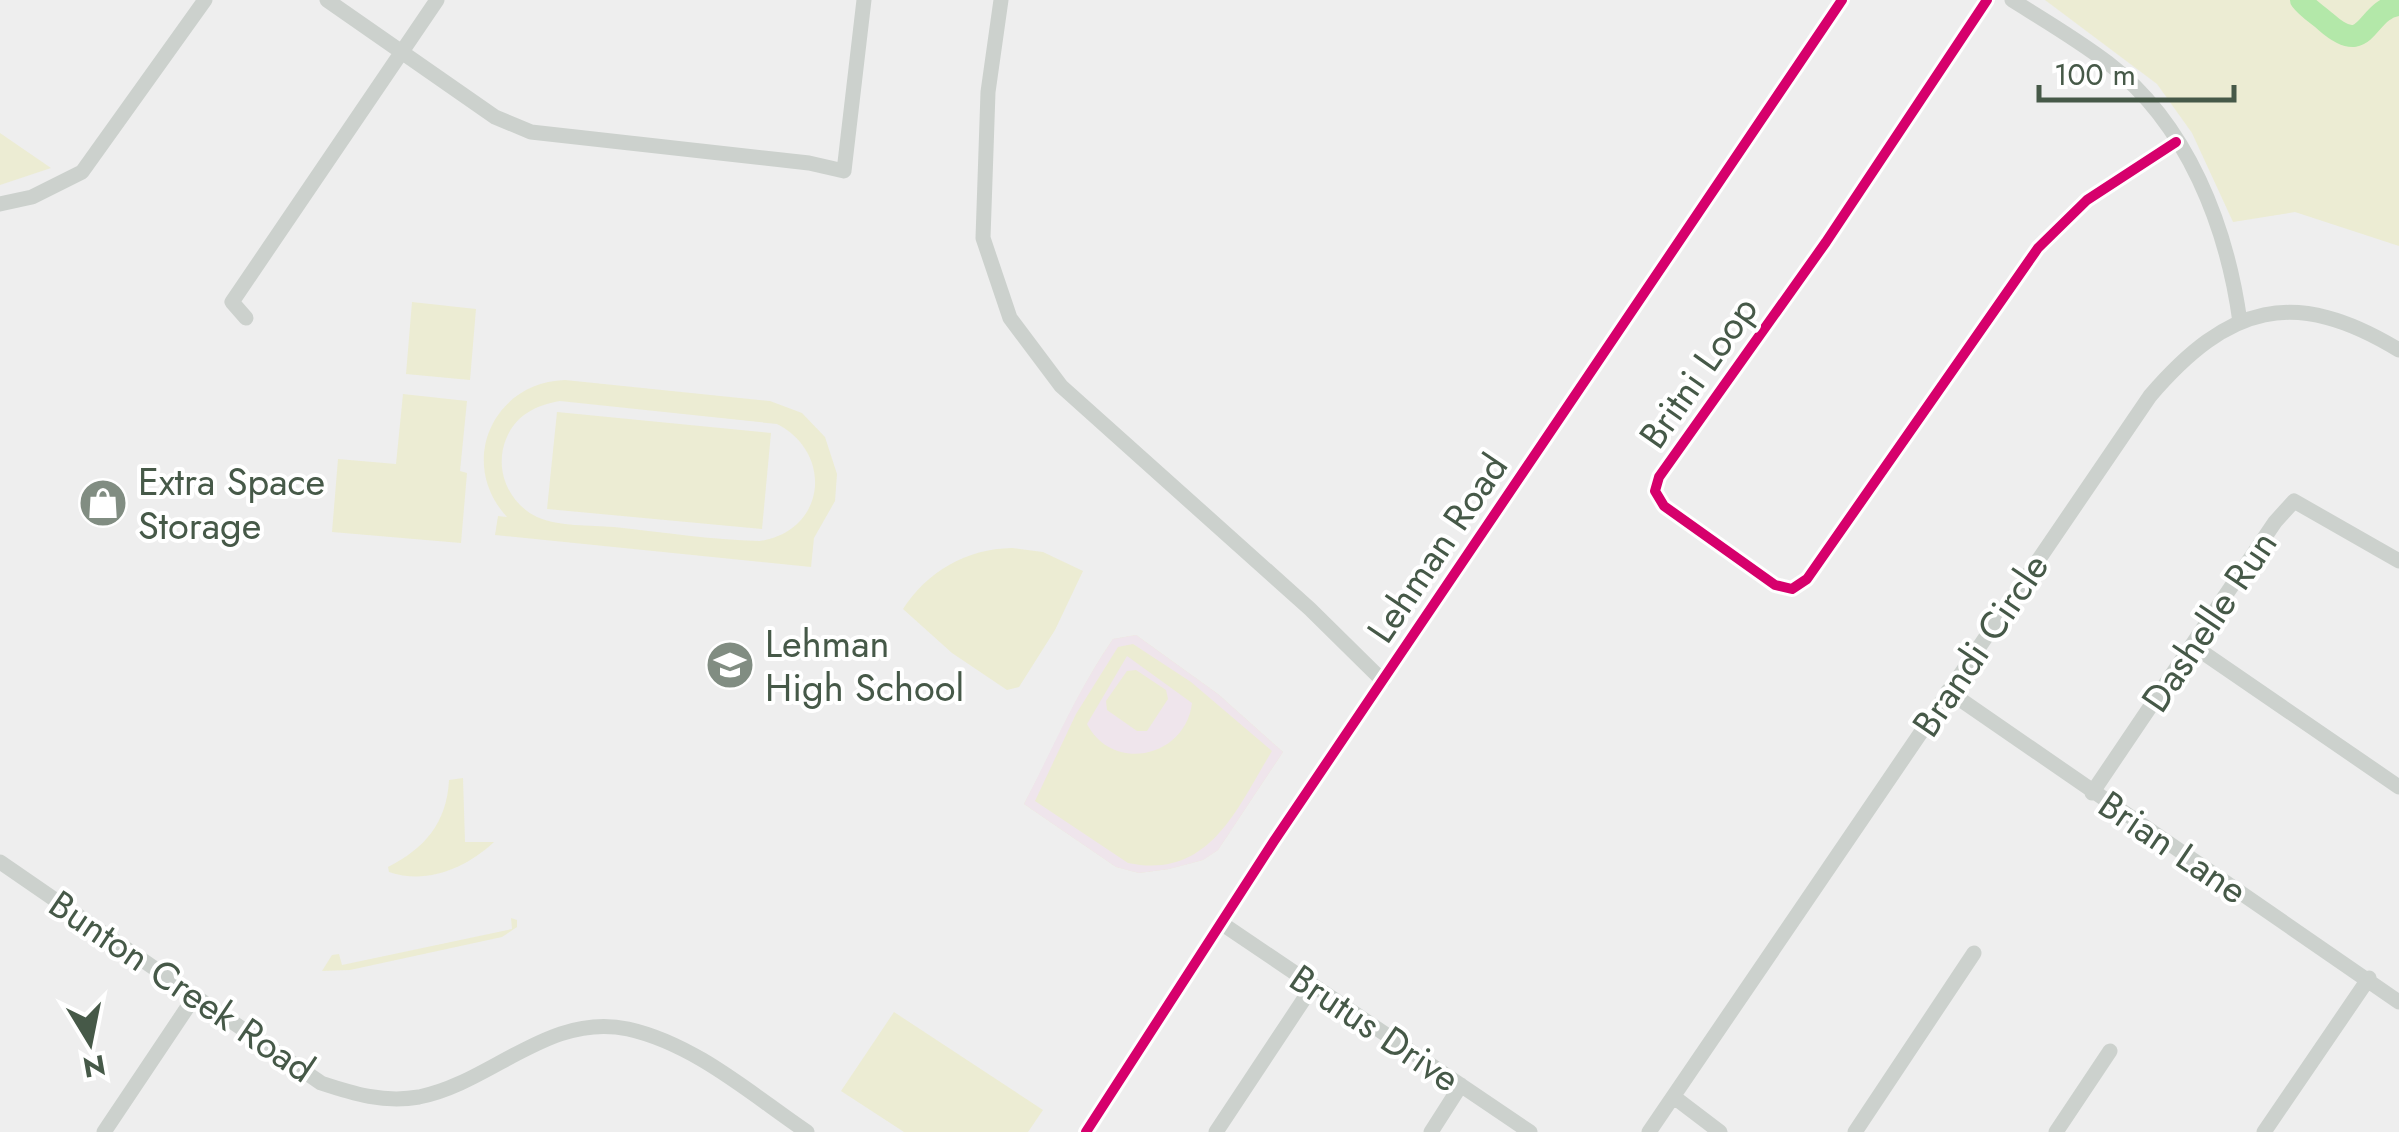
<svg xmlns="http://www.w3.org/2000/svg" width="2399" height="1132" font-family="Jost,sans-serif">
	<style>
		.green { fill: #ececd3; fill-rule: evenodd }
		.sand { fill: #efe5ec; fill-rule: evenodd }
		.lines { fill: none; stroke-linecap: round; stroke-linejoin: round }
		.river { stroke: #b3e8a9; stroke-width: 22 }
		.minor { stroke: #ccd1cd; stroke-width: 15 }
		.cycleway-casing { stroke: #fff; stroke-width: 16 }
		.cycleway { stroke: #d6006c; stroke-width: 10 }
		.labels { text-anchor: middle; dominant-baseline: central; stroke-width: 8; stroke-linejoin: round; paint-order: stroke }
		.street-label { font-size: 38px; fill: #465948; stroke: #fff }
		.poi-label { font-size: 38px; fill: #465948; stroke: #fff; text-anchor: start }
	</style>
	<rect width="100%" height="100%" fill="#eee"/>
	<!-- green -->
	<path class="green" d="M2045 0H2399V246L2295 212 2233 222 2192 133 2157 84Z
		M0 133 51 168 0 185Z
		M412 302 476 309 470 380 406 374Z
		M565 380 770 401 802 413 825 437 837 474 835 501 814 538 811 567 495 535 498 516 507 517C457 463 493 382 565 380ZM560 401 777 424C834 453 826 531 760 541 711 540 662 532 614 527 589 525 560 527 537 517 508 503 494 469 506 439 516 415 536 405 560 401Z
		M403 394 467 401 460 471 467 473 461 543 332 532 338 459 396 464Z
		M557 412 771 433 762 529 547 509Z
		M1012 548 1043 552 1083 571 1055 630 1019 687 1007 690 952 653 903 609C928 571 966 549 1012 548Z
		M1136 635 1218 694 1283 752 1218 850 1203 860 1169 869 1139 873 1116 867 1024 804C1054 748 1077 691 1113 639Z
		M463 778 465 842H494C466 868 427 885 389 872L388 867C424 849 447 823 449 780Z
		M511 918 517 920V927L502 937 350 970 322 971 332 955 339 954 342 965 512 929Z
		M894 1012 1043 1110 1028 1132H904L841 1091Z"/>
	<!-- sand -->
	<path class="sand" d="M1136 635 1218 694 1283 752 1218 850 1203 860 1169 869 1139 873 1116 867 1024 804C1053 748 1077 691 1113 639ZM1133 644 1191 682 1272 751C1237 808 1210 880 1128 863L1035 801 1076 714 1118 647Z
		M1127 656 1192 703C1186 757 1113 774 1087 724ZM1136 670 1166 690 1168 699 1147 731H1137L1107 710 1106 701 1127 671Z"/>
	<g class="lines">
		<!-- river -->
		<path class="river" d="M2301 0C2308 9 2317 14 2326 22 2369 60 2364 9 2399 5"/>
		<!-- minor -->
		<path class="minor" d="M327 0 495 117 531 132 809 163 844 171 864 0
			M1001 0 988 92 983 238 1010 318 1061 386 1310 609 1383 681
			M1987 0 1826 242 1659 477 1655 491 1664 506 1775 585 1792 589 1807 579 2038 248 2087 200 2176 142
			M2012 0C2044 20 2078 40 2108 63 2188 124 2227 227 2240 322
			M0 204 32 197 82 172 205 0
			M246 318 232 302 437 0
			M2192 645 2399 787
			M1948 691 2399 1002
			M2092 793 2275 522 2294 501 2399 561
			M0 862 321 1083C354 1094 384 1103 419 1097 491 1083 549 1012 628 1029 695 1044 751 1094 807 1132
			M1221 923 1530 1132
			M1674 1097 1720 1132
			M104 1132 195 996
			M1086 1132 1274 841 1842 0
			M1216 1132 1312 987
			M1431 1132 1461 1085
			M1649 1132 2150 396C2228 305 2294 286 2399 350
			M1855 1132 1974 953
			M2056 1132 2110 1051
			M2264 1132 2369 978"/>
		<!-- cycleway casing -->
		<g class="cycleway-casing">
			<path id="cycleway" d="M1987 0 1826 242 1659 477 1655 491 1664 506 1775 585 1792 589 1807 579 2038 248 2087 200 2176 142
				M1086 1132 1274 841 1842 0"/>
		</g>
		<!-- cycleway -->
		<use href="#cycleway" class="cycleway"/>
	</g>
	<!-- icons -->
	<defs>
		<g id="shop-disc" transform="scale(2.5)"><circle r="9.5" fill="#818d82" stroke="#fff"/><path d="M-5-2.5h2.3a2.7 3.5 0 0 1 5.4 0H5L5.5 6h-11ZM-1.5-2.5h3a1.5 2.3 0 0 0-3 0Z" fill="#fff"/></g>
		<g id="school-disc" transform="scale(2.5)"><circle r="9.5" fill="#818d82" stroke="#fff"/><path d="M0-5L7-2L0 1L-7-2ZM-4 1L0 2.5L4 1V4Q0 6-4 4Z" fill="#fff"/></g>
	</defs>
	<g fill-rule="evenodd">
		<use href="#shop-disc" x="103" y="503"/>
		<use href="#school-disc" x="730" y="665"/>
	</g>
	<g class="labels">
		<!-- street labels -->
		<g class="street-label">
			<text transform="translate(1698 372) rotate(-55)">Britni Loop</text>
			<text transform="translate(1437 548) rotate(-56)">Lehman Road</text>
			<text transform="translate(2209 621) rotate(-56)">Dashelle Run</text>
			<text transform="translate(1980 645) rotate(-56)">Brandi Circle</text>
			<text transform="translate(2173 847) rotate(34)">Brian Lane</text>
			<text transform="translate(182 986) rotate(34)">Bunton Creek Road</text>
			<text transform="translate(1375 1028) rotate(34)">Brutus Drive</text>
		</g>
		<!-- poi labels -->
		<g class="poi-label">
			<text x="138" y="481">Extra Space<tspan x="138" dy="44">Storage</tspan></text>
			<text x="765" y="643">Lehman<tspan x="765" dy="44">High School</tspan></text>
		</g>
	</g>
	<!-- north arrow -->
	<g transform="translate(90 1042) rotate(170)" stroke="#ffffff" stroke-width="8" paint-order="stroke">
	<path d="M0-8L18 38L0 25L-18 38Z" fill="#465948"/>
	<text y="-15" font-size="28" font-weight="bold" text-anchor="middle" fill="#465948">N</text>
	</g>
	<!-- scale -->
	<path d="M2039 85v15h195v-15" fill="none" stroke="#465948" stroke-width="5"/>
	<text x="2054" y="85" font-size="30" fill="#465948" stroke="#ffffff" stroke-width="8" paint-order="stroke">100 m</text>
</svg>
